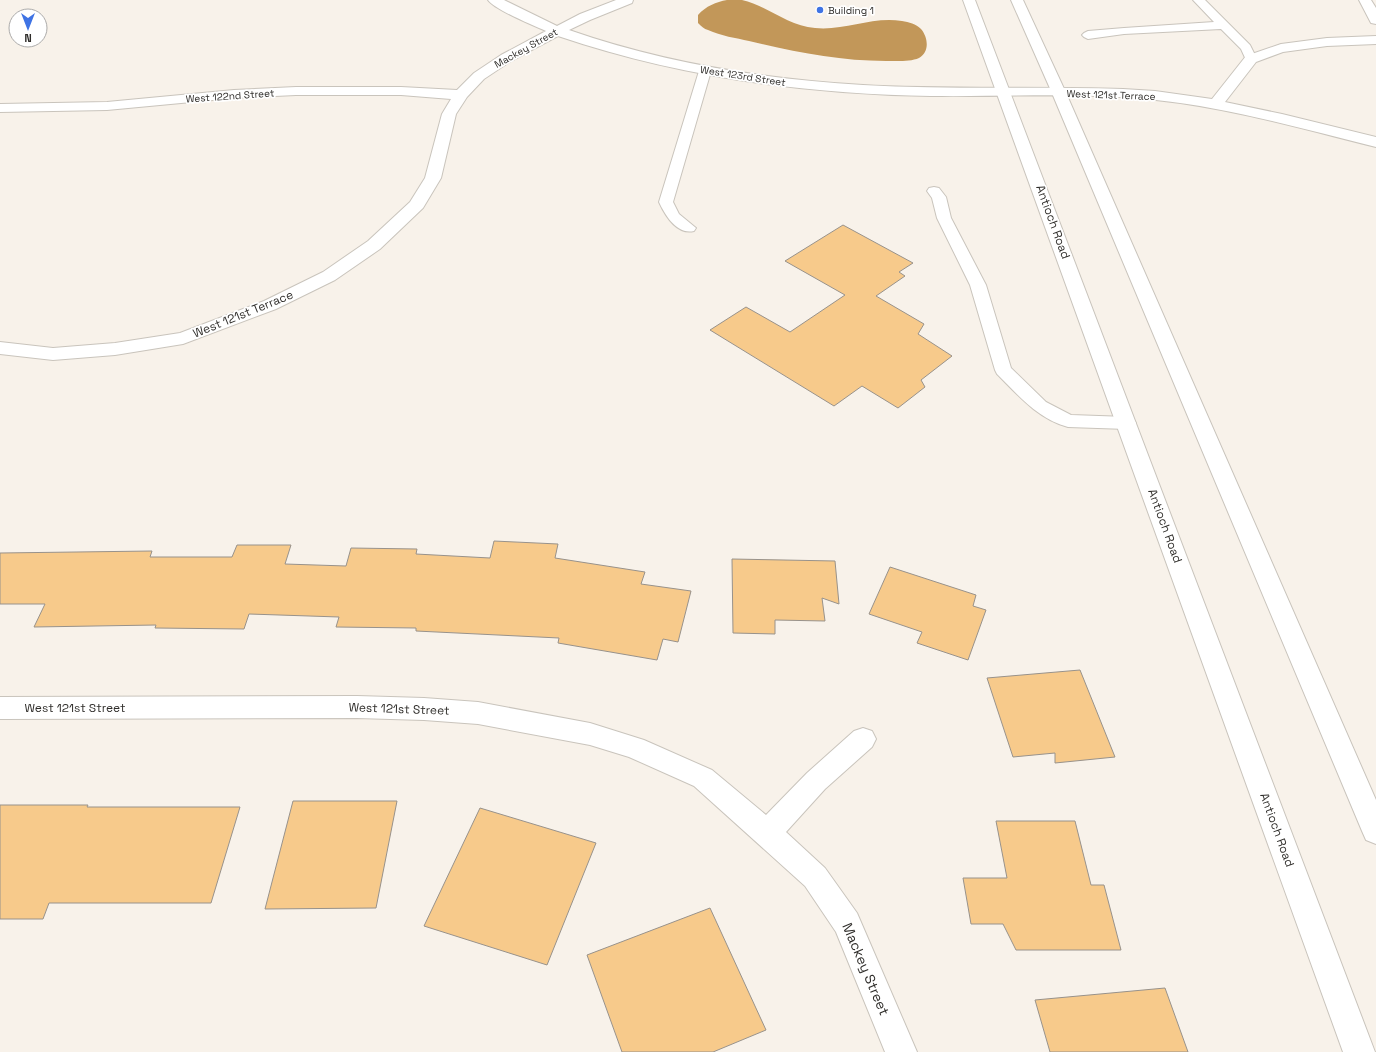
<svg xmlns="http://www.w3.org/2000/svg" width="1376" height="1052" font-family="'Space Grotesk',sans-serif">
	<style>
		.water { fill: #c29759 }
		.building { fill: #f7ca8b; stroke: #98928b }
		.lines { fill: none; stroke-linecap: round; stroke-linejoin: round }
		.lane-casing { stroke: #c9c4bc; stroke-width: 2 }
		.street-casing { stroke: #c9c4bc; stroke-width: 2 }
		.secondary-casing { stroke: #c9c4bc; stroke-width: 2 }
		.lane { fill: #fff; fill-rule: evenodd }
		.street { fill: #fff; fill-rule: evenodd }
		.secondary { fill: #fff; fill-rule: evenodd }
		.poi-dot { fill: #3f73e4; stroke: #fff; stroke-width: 1.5 }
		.labels { text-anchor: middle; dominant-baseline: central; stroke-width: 3.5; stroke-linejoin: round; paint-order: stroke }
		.far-poi-label { font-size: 10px; fill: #2f2d2a; stroke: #fff; text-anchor: start }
		.far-street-label { font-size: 10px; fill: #2f2d2a; stroke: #fff }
		.street-label { font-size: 12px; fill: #2f2d2a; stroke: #fff }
		.near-street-label { font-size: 14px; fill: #2f2d2a; stroke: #fff }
	</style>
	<rect width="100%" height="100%" fill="#f8f2ea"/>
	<!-- water -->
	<path class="water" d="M727 0C732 0 738 0 742 0 768 6 788 26 815 28 845 31 872 16 902 21 909 22 916 24 921 29 928 37 930 52 919 58 910 62 896 61 886 61 839 61 795 52 749 41 736 38 721 36 708 30 704 29 701 26 698 23V15C706 6 716 2 727 0Z"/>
	<!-- building -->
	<path class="building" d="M843 225 913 263 899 272 905 276 876 296 924 324 918 334 952 356 921 380 925 387 898 408 862 386 834 406 710 330 746 307 790 332 845 295 785 261Z
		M494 541 558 544 555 558 645 572 641 584 691 591 678 642 663 639 657 660 558 643 559 638 416 631V628L336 627 339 617 249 614 244 629 155 628 156 625 34 627 45 604H0V553L152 551 150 557H232L237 545H291L285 564 346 566 351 548 417 549 416 554 490 558Z
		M732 559 835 561 839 604 822 598 825 621 775 620V634L733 633Z
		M890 567 976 595 973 606 986 610 968 660 917 643 922 632 869 614Z
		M1080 670 1115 757 1055 763V753L1013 757 987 678Z
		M293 801H397L376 908 265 909Z
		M0 805H88L87 807H240L211 903H49L43 919H0Z
		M480 808 596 843 547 965 424 926Z
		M996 821H1075L1091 885H1104L1121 950H1016L1003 924H971L963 878H1007Z
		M710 908 766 1030 713 1052H622L587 955Z
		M1165 988 1188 1052H1050L1035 1000Z"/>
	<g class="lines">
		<!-- lane casing -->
		<g class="lane-casing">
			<path id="lane" d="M1193 0H1205L1250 45 1257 59 1255 62H1247L1241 49 1221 29 1124 34 1088 39 1084 37 1082 35 1084 33 1088 31 1124 28 1214 22Z
				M705 67 709 68 711 71 673 202 679 214 696 228 694 231C677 235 665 215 659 202L699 71 701 68Z
				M934 187 939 188 946 197 951 218 986 285 1011 368 1046 402 1071 415 1127 417 1133 419 1136 423 1133 427 1127 429 1068 427C1038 419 1018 395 997 374L995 370 970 285 937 218 932 198 927 191 929 188Z"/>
		</g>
		<!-- street casing -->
		<g class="street-casing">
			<path id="street" d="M488 0H504L557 26 580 14 616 0H633L632 3 590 20 569 30C664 63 762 79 863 85 949 90 1036 86 1123 89L1155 91 1212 99 1246 56 1281 44 1327 38 1376 36V44L1327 46 1283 52 1256 62 1225 102 1282 114 1376 137V147C1303 129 1231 108 1156 100 1081 92 1006 97 931 96 804 94 679 77 558 36L511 61 484 79 467 97 456 114 441 178 423 208 380 249 335 280 276 309 183 344 115 355 53 360 0 354V342L53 348 115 343 180 333 264 301 323 272 368 241 410 202 425 178 442 114 451 99 401 95H296L234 98 107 110 0 112V104L107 102 234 90 296 87H401L457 90 474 73 501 55 546 31C534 26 494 9 488 0Z
				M1359 0H1371L1376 8V24L1371 23Z
				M357 696 424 698 478 702 590 723 644 740 712 770 766 815 807 773 854 731 863 728 872 731 876 739 872 747 825 789 786 832 825 868 857 913 917 1052H885L836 932 805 886 694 786 629 757 590 745 478 724 424 720 357 718 0 719V697Z"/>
		</g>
		<!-- secondary casing -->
		<g class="secondary-casing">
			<path id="secondary" d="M963 0H975L1375 1052H1343Z
				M1011 0H1023L1066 93 1376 800V844L1366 840 1362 831 1052 93Z"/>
		</g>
		<!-- lane -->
		<use href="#lane" class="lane"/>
		<!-- street -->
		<use href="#street" class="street"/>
		<!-- secondary -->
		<use href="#secondary" class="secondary"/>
	</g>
	<!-- markers -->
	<circle class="poi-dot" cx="820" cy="10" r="4"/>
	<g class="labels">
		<!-- far-poi labels -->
		<g class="far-poi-label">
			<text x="828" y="10">Building 1</text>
		</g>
		<!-- far-street labels -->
		<g class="far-street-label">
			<text transform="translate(526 48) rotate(-29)">Mackey Street</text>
			<text transform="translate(743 76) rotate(9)">West 123rd Street</text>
			<text transform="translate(1111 95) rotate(2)">West 121st Terrace</text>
			<text transform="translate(230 96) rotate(-4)">West 122nd Street</text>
		</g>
		<!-- street labels -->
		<g class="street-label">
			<text transform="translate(1053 222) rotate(70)">Antioch Road</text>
			<text transform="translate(243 314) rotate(-22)">West 121st Terrace</text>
			<text transform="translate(1165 526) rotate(70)">Antioch Road</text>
			<text x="75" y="708">West 121st Street</text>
			<text transform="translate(399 709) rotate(2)">West 121st Street</text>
			<text transform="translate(1277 830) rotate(70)">Antioch Road</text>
		</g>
		<!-- near-street labels -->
		<g class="near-street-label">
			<text transform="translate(866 969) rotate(67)">Mackey Street</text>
		</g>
	</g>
	<!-- north arrow -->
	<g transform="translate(28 28) rotate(180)"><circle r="19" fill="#ffffff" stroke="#acabaa"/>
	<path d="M0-3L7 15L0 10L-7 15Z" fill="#3f73e4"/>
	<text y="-6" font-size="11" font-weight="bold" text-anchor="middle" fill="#2f2d2a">N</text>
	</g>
</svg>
